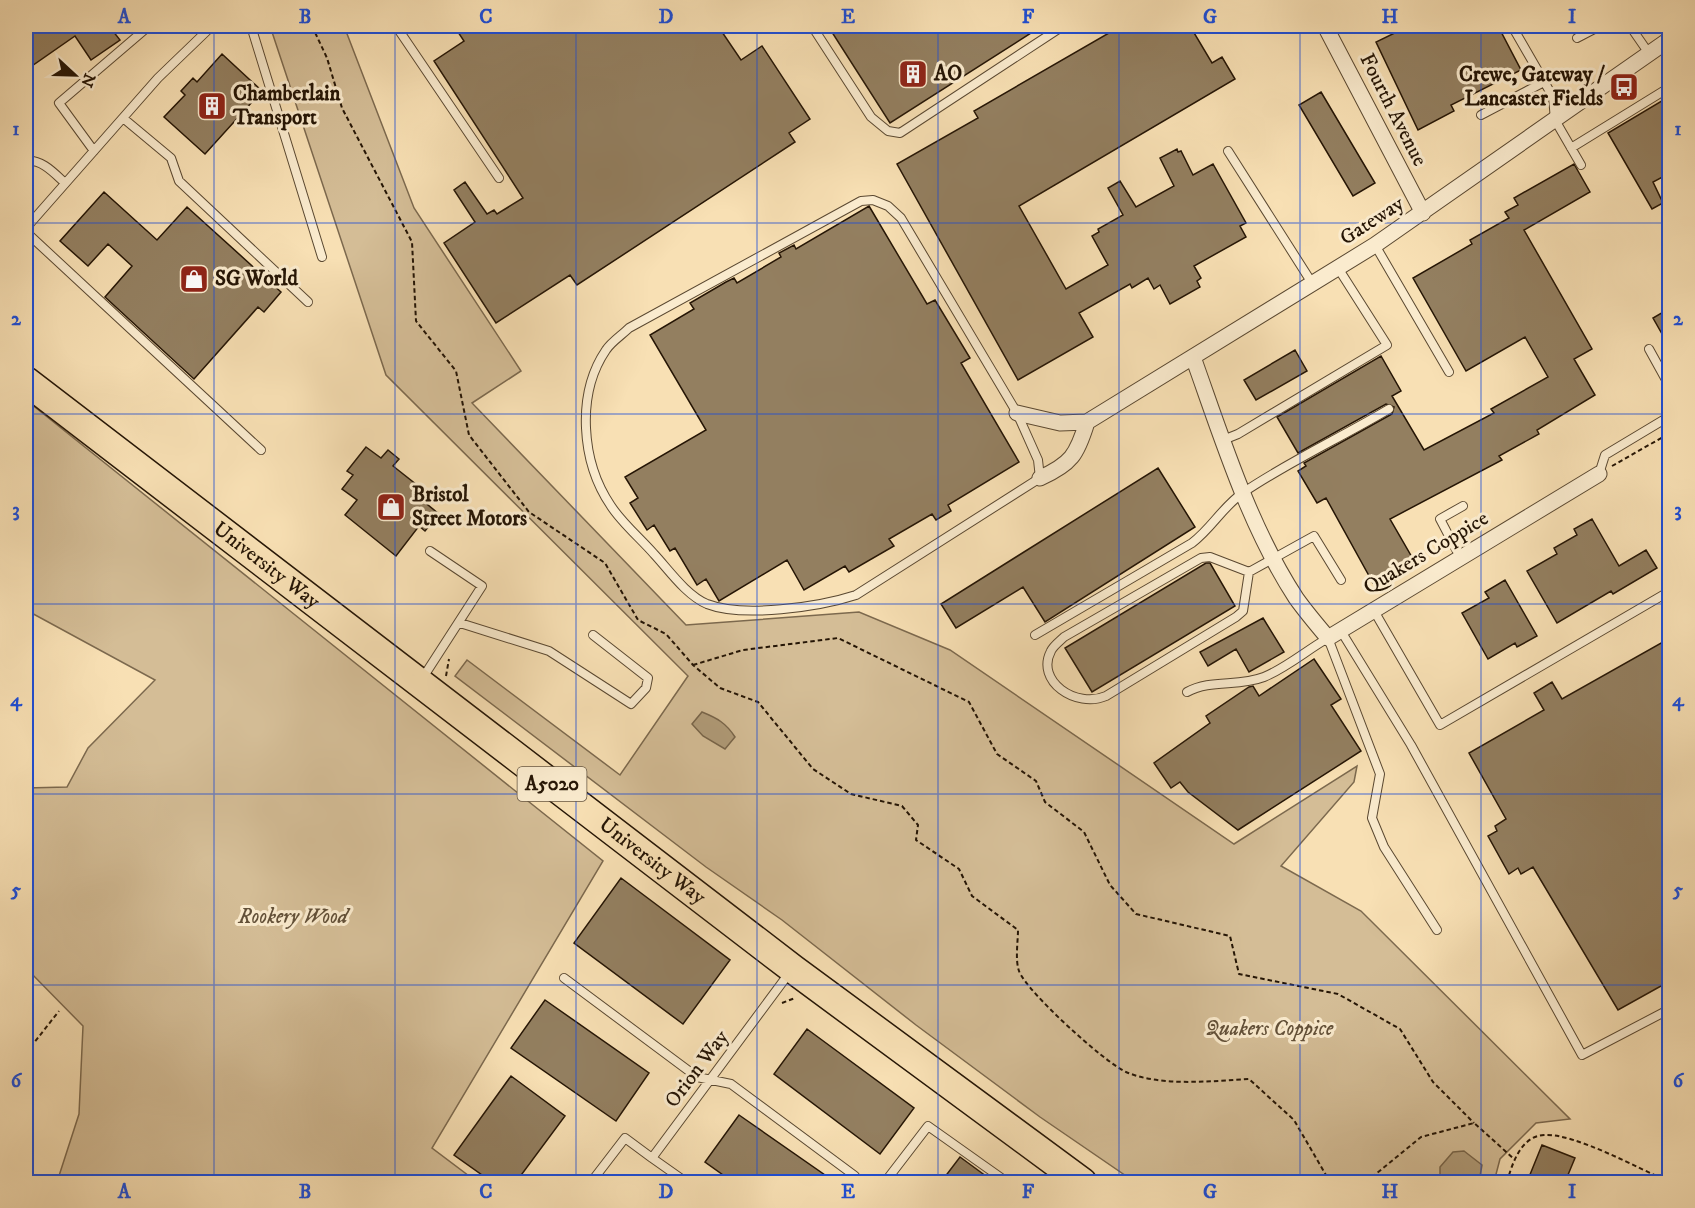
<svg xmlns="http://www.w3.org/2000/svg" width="1695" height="1208" font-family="'IM FELL DW Pica',serif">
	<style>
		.green { fill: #d4bd96; stroke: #7c694e; stroke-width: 1.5 }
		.water { fill: #b09b78; stroke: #78654a; stroke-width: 1.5 }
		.building { fill: #937f60; stroke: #251505; stroke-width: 1.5 }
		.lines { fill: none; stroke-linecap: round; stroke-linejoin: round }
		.lane-casing { stroke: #5a4831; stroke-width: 10 }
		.street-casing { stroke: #5a4831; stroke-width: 17 }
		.highway-casing { stroke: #251505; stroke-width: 31 }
		.path { stroke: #251505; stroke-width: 2; stroke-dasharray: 4.5 3; stroke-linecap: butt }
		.lane { stroke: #faebce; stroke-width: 8 }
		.street { stroke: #faebce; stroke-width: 15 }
		.highway { stroke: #f8e0b4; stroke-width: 28 }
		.grid { fill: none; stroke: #1d4ed8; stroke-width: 1.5; stroke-opacity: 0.55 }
		.labels { text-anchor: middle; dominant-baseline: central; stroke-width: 6; stroke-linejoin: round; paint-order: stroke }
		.shield { fill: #faebce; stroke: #655541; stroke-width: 1.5 }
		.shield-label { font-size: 20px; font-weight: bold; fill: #251505 }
		.poi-label { font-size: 21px; font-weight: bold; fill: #251505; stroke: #faebce; text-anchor: start }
		.street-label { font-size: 21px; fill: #251505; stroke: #faebce }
		.park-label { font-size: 21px; font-style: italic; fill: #625038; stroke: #faebce }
		.neatline { fill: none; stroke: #1d4ed8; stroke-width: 2 }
		.grid-label { font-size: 20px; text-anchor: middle; font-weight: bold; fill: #1d4ed8 }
	</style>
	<rect width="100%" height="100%" fill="#f8e0b4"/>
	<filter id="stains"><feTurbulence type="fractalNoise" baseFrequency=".00333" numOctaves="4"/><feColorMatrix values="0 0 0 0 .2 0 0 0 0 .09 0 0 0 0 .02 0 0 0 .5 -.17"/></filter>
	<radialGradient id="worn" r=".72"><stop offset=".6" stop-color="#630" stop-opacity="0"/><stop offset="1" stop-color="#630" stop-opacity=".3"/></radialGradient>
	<!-- green -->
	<path class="green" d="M270 26H344L414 208 521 371 472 403 686 625 859 612 950 650 1234 844 1357 766 1354 782 1281 866 1361 911 1570 1119 1536 1123 1500 1159 1494 1182H1135L1040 1117 916 1025 782 920 706 867 455 676 467 660 620 775 688 676 386 375Z
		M26 400 603 861 432 1148 477 1182H57L79 1114 83 1026 26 968V788L67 787 88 748 155 680 26 610Z"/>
	<!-- water -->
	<path class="water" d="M702 712C717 718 726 723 735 737L725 749 703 736 692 724Z
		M1464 1151 1482 1165 1480 1176 1473 1182 1440 1181V1167L1453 1152Z"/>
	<!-- building -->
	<path class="building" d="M26 26H109L120 40 91 60 75 36 26 70Z
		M454 26H718L741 60 762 46 810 119 789 133 795 142 577 285 570 275 496 323 444 243 475 222 454 190 465 182 487 214 494 210 497 214 523 198 434 61 464 41Z
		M828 26H1042L890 123Z
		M1121 26H1190L1212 63 1222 57 1235 79 1019 206 1066 289 1108 265 1092 236 1099 232 1098 229 1123 215 1108 188 1120 181 1136 207 1174 186 1160 158 1177 149 1178 152 1181 151 1193 175 1213 164 1246 223 1240 226 1246 237 1194 266 1201 278 1197 281 1200 287 1170 304 1160 285 1154 289 1148 278 1132 288 1130 284 1079 313 1093 337 1018 380 897 164 978 118 974 111Z
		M1409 26H1498L1521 70 1451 105 1454 111 1418 130 1376 42Z
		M222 54 262 91 205 154 164 117 185 95 181 91 193 78 197 82Z
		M1321 92 1375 183 1353 196 1299 105Z
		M1670 96V173L1653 182 1663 203 1652 209 1608 133Z
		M1574 164 1590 192 1524 230 1592 349 1574 359 1595 395 1537 430 1539 434 1499 456 1502 460 1390 519 1413 559 1373 583 1326 498 1317 503 1298 471 1306 466 1304 463 1392 414 1394 407 1386 404 1298 453 1277 417 1381 356 1401 391 1392 396 1424 450 1494 413 1491 409 1548 377 1525 337 1466 371 1413 278 1472 244 1470 240 1509 218 1505 212 1518 205 1514 198Z
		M104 192 157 240 187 207 281 292 264 312 258 307 194 379 105 297 132 266 108 244 88 266 60 241Z
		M869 206 927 304 935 300 970 358 961 363 1019 462 948 505 951 511 936 520 932 514 889 539 894 546 849 572 845 566 804 590 787 560 719 601 706 579 697 585 675 548 670 551 654 525 647 530 630 503 638 498 625 477 706 430 650 335 694 309 690 303 726 282 734 278 737 283 781 257 779 253 794 245 796 249Z
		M1670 308V348L1653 318Z
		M1295 350 1307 371 1256 400 1244 380Z
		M366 447 381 458 388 450 399 459 393 466 427 493 422 500 439 514 425 531 419 526 396 556 345 515 357 500 342 489 353 475 347 471Z
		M1158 468 1195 527 1045 622 1023 587 956 628 941 604Z
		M1592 519 1619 566 1646 550 1657 568 1613 594 1611 591 1557 623 1527 571 1557 554 1554 548 1577 535 1574 529Z
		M1206 563H1210L1235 606 1092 692 1065 648Z
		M1505 580 1537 636 1517 647 1515 643 1488 659 1462 613 1489 598 1485 592Z
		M1263 618 1284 652 1249 672 1236 649 1208 666 1200 652Z
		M1670 638V981L1618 1010 1533 867 1521 874 1518 868 1509 874 1488 836 1497 831 1495 826 1506 819 1469 753 1544 710 1534 693 1552 682 1562 699Z
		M1314 659 1341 699 1331 705 1361 751 1238 830 1188 792 1180 782 1171 788 1154 763 1210 723 1206 716 1249 687 1253 686 1259 696Z
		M621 878 730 960 683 1024 574 943Z
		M545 1000 649 1073 616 1121 511 1048Z
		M807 1029 914 1108 880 1154 774 1074Z
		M511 1076 565 1116 516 1182H492L454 1155Z
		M739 1115 835 1182H733L705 1162Z
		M1542 1145 1575 1158 1565 1182H1527Z
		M960 1157 994 1182H941Z"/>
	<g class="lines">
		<!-- lane casing -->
		<g class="lane-casing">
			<path id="lane" d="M251 26 322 257
				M396 26 499 178
				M812 26 871 117 888 131 900 133 1063 26
				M1512 26 1553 97 1555 120 1581 165
				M1630 26 1648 52
				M1577 38 1600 26
				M1481 115 1544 82
				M123 118 171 158 179 181 308 302
				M1571 148 1670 87
				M94 151 59 103 149 26
				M1228 151 1312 283
				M26 161C42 159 54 173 65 183
				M873 200 888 206 901 218 1017 413 1038 460 1040 478 856 595C819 607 743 618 707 604 686 595 669 570 654 554 640 538 622 523 611 506 581 462 576 394 606 350 611 342 622 335 629 328L861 201Z
				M26 228 158 78 212 26
				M26 232 261 450
				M1375 245 1449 372
				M1649 349 1670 387
				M1223 440 1238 434 1387 345 1338 268
				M1599 474 1605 455 1670 416
				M1460 557 1440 519 1463 506
				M1249 572 1210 557 1201 558 1064 637C1060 641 1053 646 1051 651 1035 681 1076 709 1106 696L1236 617 1243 611 1249 572 1314 536 1341 580
				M1373 609 1440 725 1670 591
				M460 623 549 651 631 704 646 688 648 678 593 635
				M1341 631 1411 745 1582 1055 1670 1009
				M1035 635 1192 543C1212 528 1223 506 1244 492 1290 461 1342 437 1389 409
				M422 679 482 586 430 551
				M1187 692C1211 679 1238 687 1264 677 1286 668 1307 650 1328 638L1380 774 1372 818 1384 847 1437 930
				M564 978 697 1077 731 1084 855 1176
				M592 1181 625 1138 652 1158
				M686 1182 652 1158 790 972
				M885 1182 928 1126 1007 1182"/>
		</g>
		<!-- street casing -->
		<g class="street-casing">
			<path id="street" d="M1325 26 1423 213
				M1193 357C1222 438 1249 526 1296 598 1306 612 1317 625 1328 638L1599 474
				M1017 413 1060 423 1087 422 1375 245 1670 39
				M1040 478C1071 464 1077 455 1087 422"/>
		</g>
		<!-- highway casing -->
		<g class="highway-casing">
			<g id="highway">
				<path id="s1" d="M26 381 793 969 1082 1182"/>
			</g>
		</g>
		<!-- path -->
		<path class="path" d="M312 26 327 58 342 108 412 242 416 321 456 371 469 435 529 512 605 563 638 620 666 634 693 665 720 688 758 702 813 769 851 794 902 806 918 825 916 840 959 869 972 896 1018 930C1018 941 1015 960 1019 971 1027 992 1104 1062 1126 1072 1161 1087 1212 1081 1249 1079L1294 1120 1330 1182
			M1612 466 1670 433
			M693 665 743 650 838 638 969 702 997 754 1036 781 1045 802 1084 832 1110 885 1136 914 1230 936 1239 974 1338 994 1400 1029 1433 1082 1474 1123
			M446 676 449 659
			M782 1003 795 998
			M26 1053 59 1011
			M1102 1178 1108 1182
			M1366 1182 1421 1137 1474 1123 1513 1158
			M1507 1182C1512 1164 1521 1136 1544 1135 1575 1133 1639 1169 1670 1182"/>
		<!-- lane -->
		<use href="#lane" class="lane"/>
		<!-- street -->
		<use href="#street" class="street"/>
		<!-- highway -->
		<use href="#highway" class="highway"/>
	</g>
	<!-- grid -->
	<path class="grid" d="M214 26V1182M395 26V1182M576 26V1182M757 26V1182M938 26V1182M1119 26V1182M1300 26V1182M1481 26V1182M26 223H1670M26 414H1670M26 604H1670M26 794H1670M26 985H1670"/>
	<!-- icons -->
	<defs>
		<g id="building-square" transform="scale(1.5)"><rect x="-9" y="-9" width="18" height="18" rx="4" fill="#8f2418" stroke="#faebce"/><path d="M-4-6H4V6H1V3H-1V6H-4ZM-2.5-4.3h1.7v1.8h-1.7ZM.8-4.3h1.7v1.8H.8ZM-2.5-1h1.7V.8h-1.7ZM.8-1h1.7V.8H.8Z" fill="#fff"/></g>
		<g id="bus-square" transform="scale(1.5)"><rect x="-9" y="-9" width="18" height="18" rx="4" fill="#8f2418" stroke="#faebce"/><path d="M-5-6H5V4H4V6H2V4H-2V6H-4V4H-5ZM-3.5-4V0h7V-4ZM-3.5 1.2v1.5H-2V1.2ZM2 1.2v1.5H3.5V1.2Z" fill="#fff"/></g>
		<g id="shop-square" transform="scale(1.5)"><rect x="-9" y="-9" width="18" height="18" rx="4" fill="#8f2418" stroke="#faebce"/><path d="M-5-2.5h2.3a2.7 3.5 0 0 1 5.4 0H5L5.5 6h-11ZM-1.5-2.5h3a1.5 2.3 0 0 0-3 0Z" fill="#fff"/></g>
	</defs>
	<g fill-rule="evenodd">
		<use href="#building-square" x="913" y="74"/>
		<use href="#bus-square" x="1624" y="87"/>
		<use href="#building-square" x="212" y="106"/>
		<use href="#shop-square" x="194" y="279"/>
		<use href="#shop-square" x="391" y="507"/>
	</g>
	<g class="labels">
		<!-- shield labels -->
		<rect class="shield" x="517.5" y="767" width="69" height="34" rx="4.5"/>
		<g class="shield-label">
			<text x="552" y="784">A5020</text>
		</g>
		<!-- poi labels -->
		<g class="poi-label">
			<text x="934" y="74">AO</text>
			<text x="1603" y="75" text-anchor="end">Crewe, Gateway /<tspan x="1603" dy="24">Lancaster Fields</tspan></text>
			<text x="233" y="94">Chamberlain<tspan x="233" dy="24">Transport</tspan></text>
			<text x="215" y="279">SG World</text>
			<text x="412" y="495">Bristol<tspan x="412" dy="24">Street Motors</tspan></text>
		</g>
		<!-- street labels -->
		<g class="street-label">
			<text transform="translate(1393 110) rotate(63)">Fourth Avenue</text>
			<text transform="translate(1372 221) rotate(-33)">Gateway</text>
			<text transform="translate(1426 553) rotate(-31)">Quakers Coppice</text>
			<text stroke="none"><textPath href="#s1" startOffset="303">University Way</textPath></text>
			<text stroke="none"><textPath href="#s1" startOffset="789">University Way</textPath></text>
			<text transform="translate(697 1069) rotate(-53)">Orion Way</text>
		</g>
		<!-- park labels -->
		<g class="park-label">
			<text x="293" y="917">Rookery Wood</text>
			<text x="1269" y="1029">Quakers Coppice</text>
		</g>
	</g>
	<!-- margin -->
	<rect width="1695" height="1208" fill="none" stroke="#f8e0b4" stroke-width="66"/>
	<!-- north arrow -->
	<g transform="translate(75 75) rotate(112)" stroke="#faebce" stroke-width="4.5" paint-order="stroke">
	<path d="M0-4.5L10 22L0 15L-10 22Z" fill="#251505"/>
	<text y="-9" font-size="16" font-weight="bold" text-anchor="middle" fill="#251505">N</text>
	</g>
	<rect x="33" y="33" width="1629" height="1142" class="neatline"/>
	<g class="grid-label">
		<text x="124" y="23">A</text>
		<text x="305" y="23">B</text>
		<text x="486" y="23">C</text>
		<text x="666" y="23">D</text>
		<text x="848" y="23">E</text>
		<text x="1028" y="23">F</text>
		<text x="1210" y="23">G</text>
		<text x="1390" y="23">H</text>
		<text x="1572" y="23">I</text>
		<text x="16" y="135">1</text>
		<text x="1678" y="135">1</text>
		<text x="16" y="325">2</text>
		<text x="1678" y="325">2</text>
		<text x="16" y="516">3</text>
		<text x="1678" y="516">3</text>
		<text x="16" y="706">4</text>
		<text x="1678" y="706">4</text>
		<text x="16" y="896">5</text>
		<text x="1678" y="896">5</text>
		<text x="16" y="1087">6</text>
		<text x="1678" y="1087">6</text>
		<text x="124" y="1198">A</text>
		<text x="305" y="1198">B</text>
		<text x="486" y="1198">C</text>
		<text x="666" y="1198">D</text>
		<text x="848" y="1198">E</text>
		<text x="1028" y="1198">F</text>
		<text x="1210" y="1198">G</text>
		<text x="1390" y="1198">H</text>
		<text x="1572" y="1198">I</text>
	</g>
	<rect width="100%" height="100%" filter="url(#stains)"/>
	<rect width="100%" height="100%" fill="url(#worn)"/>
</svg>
